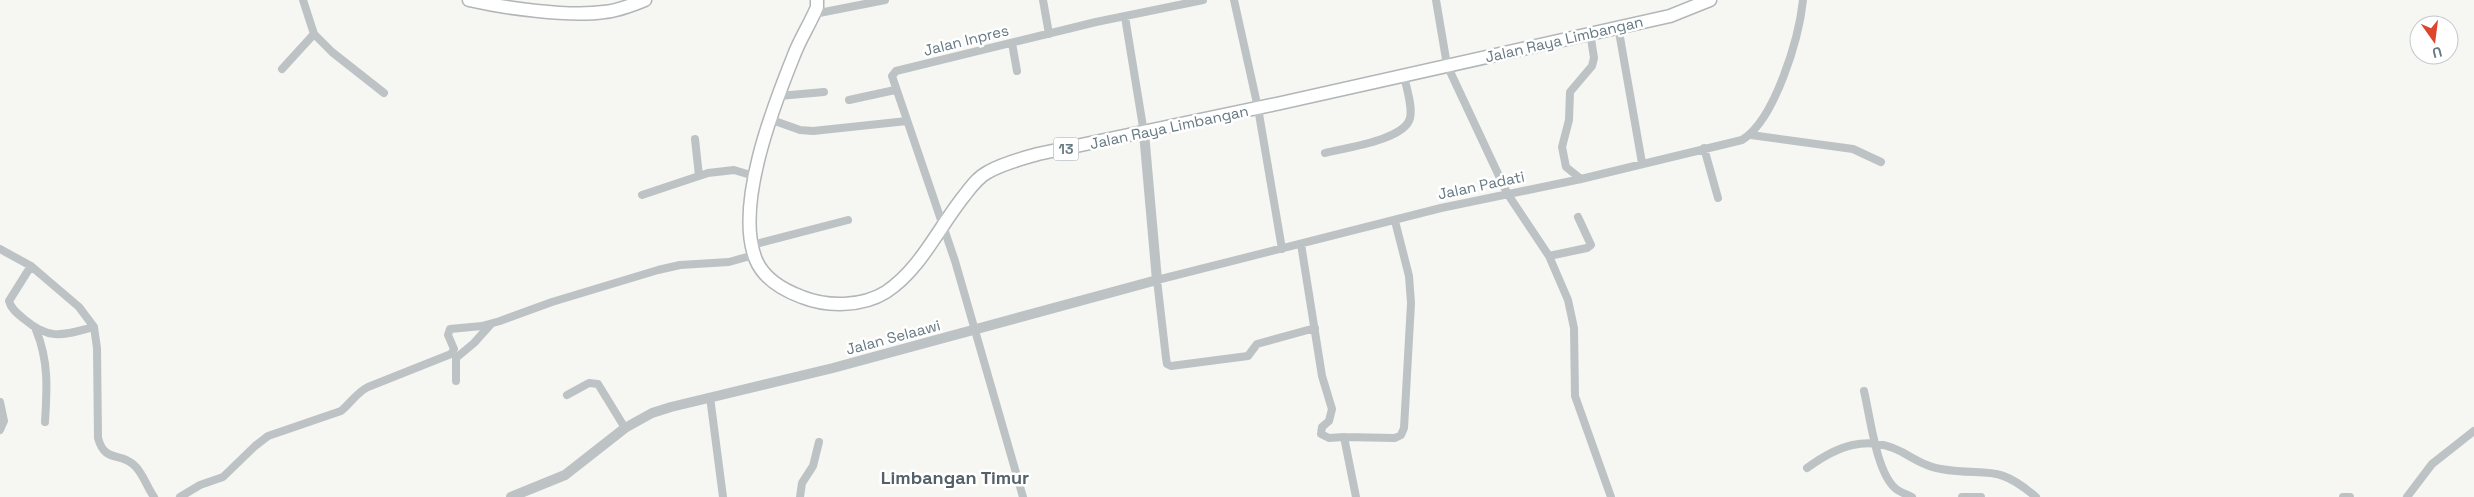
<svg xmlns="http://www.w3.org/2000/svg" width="2474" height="497" font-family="'Space Grotesk',sans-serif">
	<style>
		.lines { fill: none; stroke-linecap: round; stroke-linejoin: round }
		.trunk-casing { stroke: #b1b6b8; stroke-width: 15 }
		.minor { stroke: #bdc2c5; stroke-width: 8 }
		.tertiary { stroke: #bdc2c5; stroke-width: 10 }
		.trunk { stroke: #fff; stroke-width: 12 }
		.labels { text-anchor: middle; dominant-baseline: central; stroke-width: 5; stroke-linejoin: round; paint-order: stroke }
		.shield { fill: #fff; stroke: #94a1a8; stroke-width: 1 }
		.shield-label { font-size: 14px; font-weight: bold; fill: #667983 }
		.street-label { font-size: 15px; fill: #667983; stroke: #fff }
		.quarter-label { font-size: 18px; font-weight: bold; fill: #546169; stroke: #fff }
	</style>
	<rect width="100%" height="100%" fill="#f6f6f3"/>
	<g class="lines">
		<!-- trunk casing -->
		<g class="trunk-casing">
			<path id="trunk" d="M469 0C504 8 568 17 604 12 618 11 632 5 645 0
				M817 0V7C810 24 800 39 794 55 773 107 734 207 756 260 764 279 783 290 802 297 827 307 862 307 886 292 920 270 939 227 964 196 971 187 978 177 988 172 1004 163 1021 159 1038 154L1281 103 1670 16 1710 0"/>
		</g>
		<!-- minor -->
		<path class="minor" d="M303 0 314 34 332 52 384 93
			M1043 0 1049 34
			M1234 0 1258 108 1282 249
			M1436 0 1447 65 1507 193 1549 256 1568 300 1574 328 1575 396 1611 497
			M814 14 885 0
			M1125 17 1144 133
			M1618 26 1642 163
			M1012 43 1017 71
			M282 69 314 34
			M779 96 824 92
			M849 100 895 90
			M772 120 800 130 813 131 907 121
			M1751 135 1853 149 1881 162
			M695 139 699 176
			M1704 148 1718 198
			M1325 153C1344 148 1405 140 1410 118 1413 106 1406 88 1404 75
			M1581 179 1566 167 1562 147 1569 120 1570 92 1592 66 1594 58 1590 32
			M642 195 708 173 734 170 754 176
			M1301 244 1322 376 1332 409 1329 421 1322 427 1321 434 1329 438 1344 437
			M752 245 848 220
			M0 249 31 266 79 307 94 327 97 348 98 438C105 464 121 451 136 467 144 476 147 487 154 497
			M1549 256 1587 248 1591 245 1578 217
			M31 266 9 301C11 309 18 314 24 319 50 341 63 335 94 327
			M1315 328 1257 344 1248 356 1171 366 1167 364 1166 358 1157 280 1441 208 1581 179 1742 140C1775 120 1799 38 1803 0
			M36 330C49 361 47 390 45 422
			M456 381V358L474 343 491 324
			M1864 391C1870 416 1876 471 1895 488 1899 492 1906 494 1912 497
			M567 395 589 383 598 384 625 428
			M710 397 723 497
			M0 402 4 421 0 430
			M1807 468C1837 446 1867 434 1902 452 1914 459 1927 467 1941 469 1987 477 1995 462 2036 497
			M180 497 200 485 223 477 255 446 268 436 341 411C351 403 356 393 368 387L451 354 454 349 448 335 450 329 482 326 500 321 552 302 658 270 680 265 729 262 754 255
			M800 497 802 483 813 466 819 442
			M1023 497 955 261 892 76 896 71 1096 22 1203 0
			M1356 497 1344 437 1395 438 1401 435 1404 428 1411 303 1409 276 1395 221
			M1962 497H1981
			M2343 497H2350
			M2407 497 2432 464 2474 431"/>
		<!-- tertiary -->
		<path class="tertiary" d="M511 497 565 475 625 428 652 413 671 407 833 368 1157 280 1144 133"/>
		<!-- trunk -->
		<use href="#trunk" class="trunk"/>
	</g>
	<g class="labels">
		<!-- shield labels -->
		<rect class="shield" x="1053.5" y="137.5" width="25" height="23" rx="4"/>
		<g class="shield-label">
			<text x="1066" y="149">13</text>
		</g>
		<!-- street labels -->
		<g class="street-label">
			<text transform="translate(1564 39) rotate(-13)">Jalan Raya Limbangan</text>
			<text transform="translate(966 40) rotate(-14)">Jalan Inpres</text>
			<text transform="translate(1169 127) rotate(-12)">Jalan Raya Limbangan</text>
			<text transform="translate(1481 185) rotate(-12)">Jalan Padati</text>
			<text transform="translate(893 337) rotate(-15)">Jalan Selaawi</text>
		</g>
		<!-- quarter labels -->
		<g class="quarter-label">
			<text x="955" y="477">Limbangan Timur</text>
		</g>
	</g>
	<!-- north arrow -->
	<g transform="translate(2434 40) rotate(166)"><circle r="24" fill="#ffffff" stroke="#c2c9cd"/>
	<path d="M0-4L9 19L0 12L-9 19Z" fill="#dd452d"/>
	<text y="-8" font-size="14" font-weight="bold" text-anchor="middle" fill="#667983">U</text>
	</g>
</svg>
